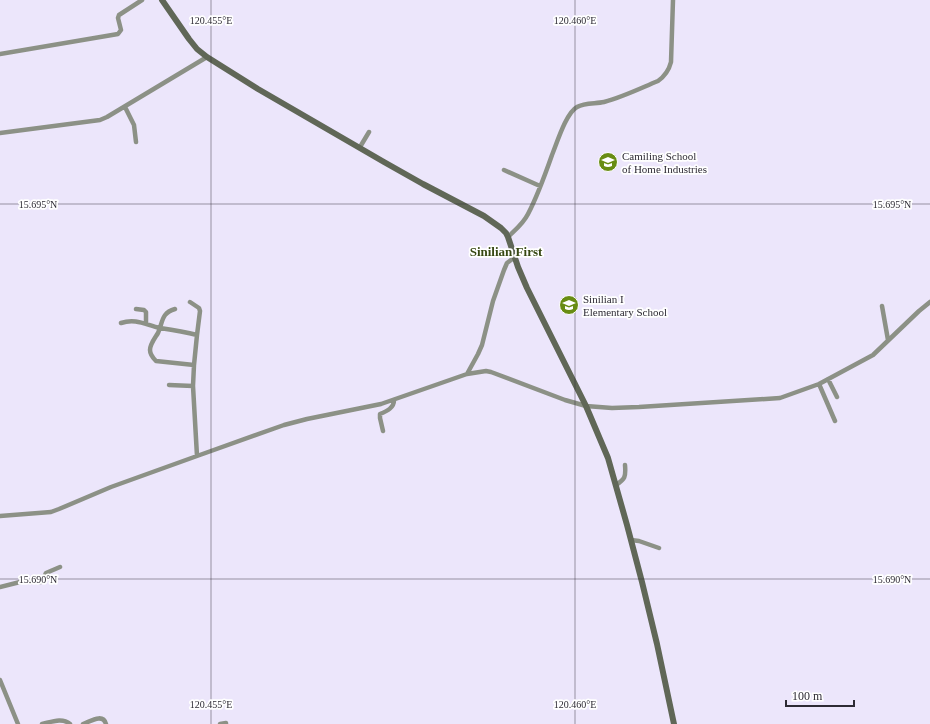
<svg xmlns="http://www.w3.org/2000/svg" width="930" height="724" font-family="Georgia,serif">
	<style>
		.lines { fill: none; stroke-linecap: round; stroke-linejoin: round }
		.street { stroke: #8c9186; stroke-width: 4.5 }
		.secondary { stroke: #606757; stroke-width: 6 }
		.ticks { fill: none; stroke: #2d2a34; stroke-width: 1; stroke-opacity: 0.45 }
		.labels { text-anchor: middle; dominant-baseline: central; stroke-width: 3.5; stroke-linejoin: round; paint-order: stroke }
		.poi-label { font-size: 11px; fill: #2d2a34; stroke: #fff; text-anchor: start }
		.quarter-label { font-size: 13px; font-weight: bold; fill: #374813; stroke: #fff }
		.ticks-label { font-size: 10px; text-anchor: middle; fill: #2d2a34; stroke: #fff; stroke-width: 3.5; stroke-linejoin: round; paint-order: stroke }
	</style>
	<rect width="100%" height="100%" fill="#ece6fb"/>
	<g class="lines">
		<!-- street -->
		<path class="street" d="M0 54 118 34 121 30 118 18 119 15 142 0
			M125 107 134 125 136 142
			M0 133 100 120 107 117 207 57
			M360 147 369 132
			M504 170 540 186
			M508 237C515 230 523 224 528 214 538 195 545 175 552 155 557 143 566 113 577 107 585 102 596 104 604 102 623 97 641 88 658 81 665 76 669 70 671 62L673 0
			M190 302 199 308 200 311 197 335
			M882 306 888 340
			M136 309 144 310 146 312V324
			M175 309C161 313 163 322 158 333 155 338 150 344 150 350 150 355 153 358 156 361L194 365
			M121 323C136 318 146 325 160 328 173 330 185 332 197 335L194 365 193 386 197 456 284 425 307 419 381 404 467 374 486 371 491 372 565 400 586 406 612 408 639 407 780 398 819 384 873 355 919 311 930 302
			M467 374 478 354 482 345 493 301 504 270 507 263 515 257
			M828 379 837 397
			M819 384 835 421
			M169 385 193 386
			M383 431 380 418V414C387 411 394 408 394 400
			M616 485C625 479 626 477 625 465
			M0 516 51 512 59 509 111 487 197 456
			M631 540 639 541 659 548
			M0 587 24 581 41 582 43 580 46 573 60 567
			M0 680 18 724
			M42 724C51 722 62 717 70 724
			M83 724C91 721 103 713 106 724
			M220 724 226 723"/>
		<!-- secondary -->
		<path class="secondary" d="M162 0 189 39 197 49 207 57 258 89 384 162 423 184 484 216 501 228 506 233 508 237 518 267 527 288 586 406 608 458 627 525 642 582 657 644 674 724"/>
	</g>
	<!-- ticks -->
	<path class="ticks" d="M211 0V724M575 0V724M0 204H930M0 579H930"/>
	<!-- icons -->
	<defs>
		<g id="school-disc" transform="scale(1)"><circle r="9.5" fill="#688c13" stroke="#fff"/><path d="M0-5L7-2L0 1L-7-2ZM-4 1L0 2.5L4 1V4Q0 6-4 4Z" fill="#fff"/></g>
	</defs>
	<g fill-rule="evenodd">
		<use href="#school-disc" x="608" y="162"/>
		<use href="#school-disc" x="569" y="305"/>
	</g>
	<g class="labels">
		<!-- poi labels -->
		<g class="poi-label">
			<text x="622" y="156">Camiling School<tspan x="622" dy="13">of Home Industries</tspan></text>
			<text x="583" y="299">Sinilian I<tspan x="583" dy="13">Elementary School</tspan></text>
		</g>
		<!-- quarter labels -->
		<g class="quarter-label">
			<text x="506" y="251">Sinilian First</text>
		</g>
	</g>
	<g class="ticks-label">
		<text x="211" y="24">120.455°E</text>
		<text x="575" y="24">120.460°E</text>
		<text x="38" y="208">15.695°N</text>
		<text x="892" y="208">15.695°N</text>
		<text x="38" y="583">15.690°N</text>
		<text x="892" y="583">15.690°N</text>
		<text x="211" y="708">120.455°E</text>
		<text x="575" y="708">120.460°E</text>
	</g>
	<!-- scale -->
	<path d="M786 700v6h68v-6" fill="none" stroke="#2d2a34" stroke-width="2"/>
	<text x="792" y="700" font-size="12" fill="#2d2a34" stroke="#ffffff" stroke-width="3" paint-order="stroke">100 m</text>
</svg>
